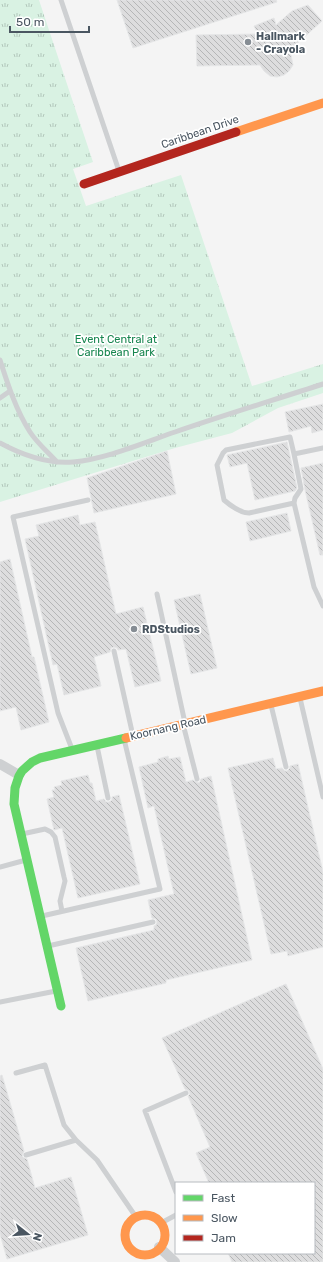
<svg xmlns="http://www.w3.org/2000/svg" width="323" height="1262" font-family="Rubik,sans-serif">
	<style>
		.park { fill: url(#park-tufts) }
		.building { fill: url(#building-back-hatch); stroke: #e5e6e7 }
		.lines { fill: none; stroke-linecap: round; stroke-linejoin: round }
		.lane { stroke: #ced0d2; stroke-width: 5 }
		.street { stroke: #ced0d2; stroke-width: 10 }
		.fast { stroke: #63d668; stroke-width: 9 }
		.slow { stroke: #ff974d; stroke-width: 9 }
		.jam { stroke: #b3261e; stroke-width: 9 }
		.poi-dot { fill: #868d94; stroke: #fff; stroke-width: 1.5 }
		.labels { text-anchor: middle; dominant-baseline: central; stroke-width: 3.5; stroke-linejoin: round; paint-order: stroke }
		.poi-label { font-size: 11px; font-weight: bold; fill: #4a5661; stroke: #fff; text-anchor: start }
		.street-label { font-size: 11px; fill: #4a5661; stroke: #fff }
		.park-label { font-size: 11px; fill: #17864f; stroke: #fff }
	</style>
	<defs>
		<pattern id="park-tufts" width="24" height="20" patternUnits="userSpaceOnUse"><rect width="24" height="20" fill="#d9f2e3"/><path d="M3 7l-1-3M5 7V3M7 7l1-3M15 17l-1-3M17 17v-4M19 17l1-3" fill="none" stroke="#b2c7bb"/></pattern>
		<pattern id="building-back-hatch" width="6" height="6" patternUnits="userSpaceOnUse"><rect width="6" height="6" fill="#ddddde"/><path d="M-1 5l2 2M0 0l6 6M5-1l2 2" fill="none" stroke="#b5b6b7"/></pattern>
	</defs>
	<rect width="100%" height="100%" fill="#f4f4f4"/>
	<!-- park -->
	<path class="park" d="M0 0H39L93 162 73 169 86 206 181 175 252 386 323 364V393L278 408 232 433 175 448 0 502Z"/>
	<!-- building -->
	<path class="building" d="M117 0H276L277 2 133 48Z
		M308 5 322 21 290 50 293 65 289 71 284 75 277 77 270 76 264 71 260 65 197 66 196 35 258 34 254 26 274 18 276 25 292 11Z
		M323 404V430L312 433 311 426 289 432 285 412Z
		M287 442 297 488 295 491 255 500 247 463 230 467 227 455Z
		M167 451 176 494 94 513 87 478Z
		M323 463V555H320L305 490 301 468Z
		M287 513 291 531 250 541 246 522Z
		M78 515 80 525 95 522 116 614 143 607 161 681 135 687 126 649 118 650 117 648 114 647 111 648 110 652 94 657 101 686 64 695 57 664 53 665 25 539 39 536 36 525Z
		M10 559 32 657H34L49 722 21 730 16 707 0 711V562Z
		M200 594 217 668 191 674 174 600Z
		M168 756 169 759 180 757 186 782 193 780 198 783 200 782 201 779 211 776 252 960 166 980V983L88 1001 76 948 154 930V926L156 925 157 922 156 919 152 918 148 900 174 894 154 806 148 808 139 767 158 762V759Z
		M273 758 276 769 282 768 285 771H287L290 768V766L298 764 323 872V947L288 956 287 951 271 954 228 768Z
		M88 775 90 783H92L96 801 104 799 106 802H109L112 800V797L119 795 140 884 78 898 62 828 54 830 47 799 54 797 52 790H55L54 787 62 785 61 781Z
		M286 984 323 1069V1262H232L228 1253H314V1183H209L196 1153 210 1147 188 1096 190 1094 189 1091 185 1089 162 1038Z
		M2 1075 24 1151 22 1156 24 1158 27 1159 35 1188 71 1177 88 1235 7 1259 0 1234V1076Z"/>
	<g class="lines">
		<!-- lane -->
		<path class="lane" d="M61 0 119 171
			M0 360C8 385 16 410 30 432 37 443 48 452 57 462
			M0 398 10 391
			M0 443C22 455 47 464 73 462 106 459 143 443 175 432 224 415 274 400 323 384
			M323 448 294 454 301 489 295 498 294 503 314 587 323 606
			M294 503 249 513C240 513 231 506 224 500L217 465 223 453 226 450 290 437 294 454
			M157 594 185 723
			M114 651 133 736
			M300 698 323 797
			M271 705 286 767
			M183 724 197 779
			M97 746 108 798
			M72 749 58 713 13 517 88 500
			M22 834 45 829 51 832 55 837 64 877 65 881 60 901 62 911
			M0 867 26 860
			M42 916 160 889 124 739
			M48 946 153 922
			M0 1002 56 991
			M16 1073 45 1065 64 1125 76 1140 97 1160 136 1217
			M26 1155 76 1140
			M176 1192 145 1111 186 1093
			M161 1223 176 1215"/>
		<!-- street -->
		<path class="street" d="M0 764 19 775
			M159 1247 175 1262"/>
		<!-- fast -->
		<path class="fast" d="M61 1006 14 804 15 788 19 776 22 771 32 762 40 758 126 738"/>
		<!-- slow -->
		<path class="slow" d="M236 132 323 103
			M126 738 323 691
			M125 1235a20 20 0 1 1 40 0a20 20 0 1 1-40 0Z"/>
		<!-- jam -->
		<path class="jam" d="M84 184 236 132"/>
	</g>
	<!-- markers -->
	<g class="poi-dot">
		<circle cx="248" cy="42" r="4"/>
		<circle cx="134" cy="629" r="4"/>
	</g>
	<g class="labels">
		<!-- poi labels -->
		<g class="poi-label">
			<text x="256" y="36">Hallmark<tspan x="256" dy="13">- Crayola</tspan></text>
			<text x="142" y="629">RDStudios</text>
		</g>
		<!-- street labels -->
		<g class="street-label">
			<text transform="translate(200 132) rotate(-19)">Caribbean Drive</text>
			<text transform="translate(168 728) rotate(-13)">Koornang Road</text>
		</g>
		<!-- park labels -->
		<g class="park-label">
			<text x="116" y="339">Event Central at<tspan x="116" dy="13">Caribbean Park</tspan></text>
		</g>
	</g>
	<!-- legend -->
	<rect x="175" y="1182" width="140" height="72" fill="#ffffff" stroke="#b7bbc0"/>
	<rect x="183" y="1195" width="20" height="6" fill="#63d668" stroke="#b7bbc0"/>
	<text x="211" y="1202" font-size="12" fill="#4a5661">Fast</text>
	<rect x="183" y="1215" width="20" height="6" fill="#ff974d" stroke="#b7bbc0"/>
	<text x="211" y="1222" font-size="12" fill="#4a5661">Slow</text>
	<rect x="183" y="1235" width="20" height="6" fill="#b3261e" stroke="#b7bbc0"/>
	<text x="211" y="1242" font-size="12" fill="#4a5661">Jam</text>
	<!-- north arrow -->
	<g transform="translate(28 1234) rotate(107)" stroke="#ffffff" stroke-width="3" paint-order="stroke">
	<path d="M0-3L7 15L0 10L-7 15Z" fill="#4a5661"/>
	<text y="-6" font-size="11" font-weight="bold" text-anchor="middle" fill="#4a5661">N</text>
	</g>
	<!-- scale -->
	<path d="M10 26v6h79v-6" fill="none" stroke="#4a5661" stroke-width="2"/>
	<text x="16" y="26" font-size="12" fill="#4a5661" stroke="#ffffff" stroke-width="3" paint-order="stroke">50 m</text>
</svg>
